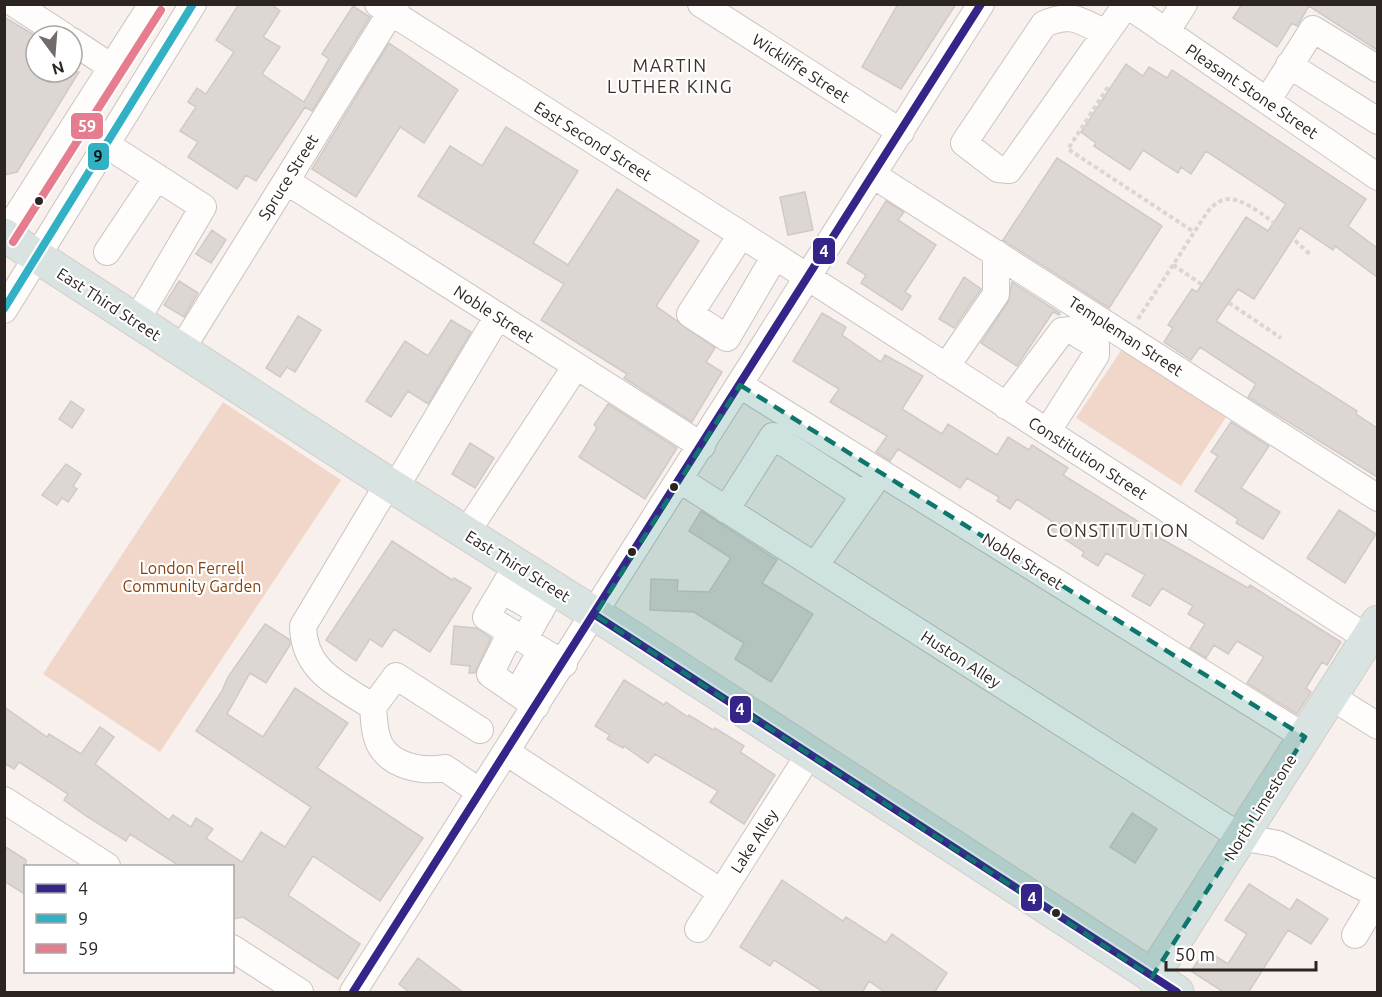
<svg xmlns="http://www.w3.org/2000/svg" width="1382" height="997" font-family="Ubuntu,sans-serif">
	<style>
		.green { fill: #f1d7c9 }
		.building { fill: #ddd7d3; stroke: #d0cac6; stroke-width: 1.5 }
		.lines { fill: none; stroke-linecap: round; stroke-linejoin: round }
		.minor-casing { stroke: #cac3c0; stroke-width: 28 }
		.major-casing { stroke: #d2cecb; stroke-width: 35 }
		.path { stroke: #d9d6d4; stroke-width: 4; stroke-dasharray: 4.5 3; stroke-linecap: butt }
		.minor { stroke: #fefdfc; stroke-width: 26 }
		.major { stroke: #d9e3e2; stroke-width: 33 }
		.bus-1-casing { stroke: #fff; stroke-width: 12 }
		.bus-2-casing { stroke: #fff; stroke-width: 12 }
		.bus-3-casing { stroke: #fff; stroke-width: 12 }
		.bus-1 { stroke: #362589; stroke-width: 8 }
		.bus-2 { stroke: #33b1c4; stroke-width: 8 }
		.bus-3 { stroke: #e67d8f; stroke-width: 8 }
		.marked { fill: #0f766e; fill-opacity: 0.2; stroke: #0f766e; stroke-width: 4.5; stroke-dasharray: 12 8; stroke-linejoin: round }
		.bus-dot { fill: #2b2420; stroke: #fff; stroke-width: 2 }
		.labels { text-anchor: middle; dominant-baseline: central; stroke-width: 4.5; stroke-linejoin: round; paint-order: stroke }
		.street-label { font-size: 16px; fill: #2b2420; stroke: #fff }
		.park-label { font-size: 16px; fill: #87400c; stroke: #fff }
		.neighbourhood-label { font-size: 18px; letter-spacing: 1.5px; fill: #3e3028; stroke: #fff }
		.line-badge { stroke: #fff; stroke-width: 2 }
		.badge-label { font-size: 16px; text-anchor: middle; font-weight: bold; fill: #fff }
		.pale-badge-label { font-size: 16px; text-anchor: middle; font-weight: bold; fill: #111 }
	</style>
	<rect width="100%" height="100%" fill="#f8f0ec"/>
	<!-- green -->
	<path class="green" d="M1126 343 1230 411 1181 486 1076 418Z
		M223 402 341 480 160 752 43 674Z"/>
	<!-- building -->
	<path class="building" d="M239 4H271L280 11 263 37 280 47 262 74 304 102 329 59 322 54 353 6 370 17 312 111 305 107 256 181 246 175 237 189 188 157 198 142 180 131 196 107 188 102 197 88 206 94 234 52 216 40Z
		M898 4H956L901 89 862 67Z
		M1242 4H1377V50L1309 6 1297 26 1292 23 1277 47 1233 18Z
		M4 17 36 36V72H79L17 172 4 175Z
		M389 43 458 90 424 143 400 127 356 197 312 169Z
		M1126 64 1143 76 1149 67 1167 78 1172 70 1366 199 1348 226 1377 248V277L1335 246 1333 250 1300 228 1254 299 1238 289 1216 321 1357 411 1356 414 1377 428V477L1248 397 1256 384 1200 347 1191 360 1164 342 1173 328 1168 325 1192 289 1197 292 1246 217 1268 231 1286 204 1206 151 1191 174 1181 167 1178 173 1143 150 1130 170 1094 146 1096 143 1081 132Z
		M506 127 578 171 533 243 568 265 617 189 699 241 656 306 715 348 706 362 722 372 692 422 624 378 627 374 541 320 564 284 418 196 450 146 482 166Z
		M1057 158 1162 226 1109 308 1003 240Z
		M805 192 813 230 788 235 780 197Z
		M886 201 904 212 898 220 936 245 905 292 911 296 902 310 861 283 866 275 847 263Z
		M212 230 226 240 211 263 196 254Z
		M964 277 981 289 954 328 939 319Z
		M179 281 198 293 184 317 164 305Z
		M1012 282 1060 313 1059 315 1053 312 1017 366 981 343 1008 302Z
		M822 313 846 327 842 335 881 362 885 355 923 376 902 409 942 434 948 424 997 455 1008 437 1029 450 1032 445 1068 468 1063 475 1139 522 1137 525 1248 588 1250 585 1341 642 1327 665 1322 662 1306 688 1311 692 1297 714 1247 683 1264 657 1237 641 1228 654 1214 645 1206 658 1190 648 1205 624 1188 614 1193 606 1162 588 1150 606 1132 596 1145 575 1106 553 1098 566 1082 556 1084 552 1051 530 1055 523 1017 499 1010 509 997 501 999 497 967 478 960 488 898 449 890 461 876 452 887 436 830 402 839 389 793 361Z
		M298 316 321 330 295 372 287 367 280 377 266 368Z
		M451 320 471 332 428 404 408 391 391 417 366 401 405 341 428 356Z
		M71 401 84 410 72 428 59 419Z
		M608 404 677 448 645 499 579 457 597 428 594 425Z
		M1231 422 1269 446 1241 488 1280 512 1263 539 1236 523 1238 519 1195 491 1218 456 1211 452Z
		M470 443 494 458 475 488 452 474Z
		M66 464 81 474 73 486 77 489 68 502 62 498 57 505 42 495Z
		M1339 510 1376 534 1345 583 1307 558Z
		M701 511 777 560 762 583 813 614 771 682 735 659 744 643 694 612 650 610 651 579 678 580 677 591 709 592 731 558 689 531Z
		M392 541 452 580 454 578 471 588 430 652 394 629 382 647 370 639 356 661 326 640Z
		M265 624 290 640V645L266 683 250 673 227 714 263 737 295 688 348 723 317 768 423 838 380 901 313 856 288 895 360 944 338 979 243 917 232 919V867H181L130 834 126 841 86 816 64 800 68 794 19 762 14 769 4 763V707L47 737 49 734 81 754 100 727 114 737 95 764 169 820 173 815 191 827 196 818 213 829 206 838 242 862 261 832 285 847 311 807 196 731 222 691 228 677Z
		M454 626 476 628 491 638 475 673H469L470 666 451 664Z
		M624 680 664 705 666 702 688 717 689 715 713 730 715 728 744 746 740 752 775 775 744 824 710 802 718 791 655 754 648 763 624 746 623 748 607 739 610 735 595 726Z
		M1132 813 1157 829 1135 863 1110 847Z
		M4 846 26 860V895L4 881Z
		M782 880 843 921 846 917 886 943 892 934 947 973 934 993H886L869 981 862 993H825L774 960 770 966 740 947Z
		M1249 884 1290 910 1297 899 1328 919 1311 944 1288 930 1248 993H1225L1191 971 1206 950 1228 964 1247 934 1225 920Z
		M418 958 464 993H410L399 984Z"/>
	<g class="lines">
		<!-- minor casing -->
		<g class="minor-casing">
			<path id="minor" d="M15 4 64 36
				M378 4 775 256 1367 638
				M701 4 901 132
				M1126 4 1378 177
				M1166 32 1184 4
				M1105 33C1080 20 1071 12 1044 24L964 143 998 169 1009 170 1126 5
				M72 41 113 68
				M1289 65 1378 121
				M1267 101 1313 29 1378 69
				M107 145 203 207 136 321
				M873 175 1378 498
				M286 181 702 446
				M741 235 690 314 727 338 775 256
				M4 236 152 4
				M107 252 157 177
				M4 310 193 4
				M181 350 396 4
				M946 367 996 294V253
				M740 385 1305 737
				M1006 406 1062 331 1071 330 1096 345V355L1047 432
				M680 480 1241 837 1278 844 1378 895
				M388 484 303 626C304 672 339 684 373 707L396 676 480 730
				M395 488 498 316
				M726 510 773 436 864 495
				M466 533 576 366
				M517 565 486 617 564 664
				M815 566 873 483
				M502 590 540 612
				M511 632 490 674 536 706
				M524 640 553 588
				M517 693 541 651
				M1330 696 1378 726
				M373 707C374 719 374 734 380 745 392 767 423 772 445 768L480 792
				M506 752 721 892
				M4 800 107 866
				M698 929 810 753
				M1355 935 1378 897
				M232 948 300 992
				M353 992 981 4"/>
		</g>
		<!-- major casing -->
		<g class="major-casing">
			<path id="major" d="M4 235 395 488 614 626 1177 992
				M1152 977 1378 622"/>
		</g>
		<!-- path -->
		<path class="path" d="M1108 87 1068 149 1194 232
			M1173 265 1281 338
			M1138 319 1206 214C1212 206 1219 199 1229 199 1250 198 1295 241 1311 255"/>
		<!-- minor -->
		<use href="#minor" class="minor"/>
		<!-- major -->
		<use href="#major" class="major"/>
		<!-- bus-1 casing -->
		<g class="bus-1-casing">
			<path id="bus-1" d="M595 615 1177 992
				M353 992 981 4"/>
		</g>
		<!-- bus-2 casing -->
		<g class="bus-2-casing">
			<path id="bus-2" d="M4 309 193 4"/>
		</g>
		<!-- bus-3 casing -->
		<g class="bus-3-casing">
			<path id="bus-3" d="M13 242 161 10"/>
		</g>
		<!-- bus-1 -->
		<use href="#bus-1" class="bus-1"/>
		<!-- bus-2 -->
		<use href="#bus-2" class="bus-2"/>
		<!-- bus-3 -->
		<use href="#bus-3" class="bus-3"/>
	</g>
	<!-- marked area -->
	<path class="marked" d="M740 385 1305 737 1152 977 595 615Z"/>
	<!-- markers -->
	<g class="bus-dot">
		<circle cx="39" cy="201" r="5"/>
		<circle cx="674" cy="487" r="5"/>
		<circle cx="632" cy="552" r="5"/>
		<circle cx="1056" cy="913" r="5"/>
	</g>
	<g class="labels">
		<!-- street labels -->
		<g class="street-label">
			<text transform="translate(801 68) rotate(33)">Wickliffe Street</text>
			<text transform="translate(1252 91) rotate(34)">Pleasant Stone Street</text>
			<text transform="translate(593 141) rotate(32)">East Second Street</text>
			<text transform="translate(288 177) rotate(-58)">Spruce Street</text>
			<text transform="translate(109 304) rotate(33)">East Third Street</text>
			<text transform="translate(494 314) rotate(33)">Noble Street</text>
			<text transform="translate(1126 336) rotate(33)">Templeman Street</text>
			<text transform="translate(1088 458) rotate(33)">Constitution Street</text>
			<text transform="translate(1023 561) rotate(32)">Noble Street</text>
			<text transform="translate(518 566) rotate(32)">East Third Street</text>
			<text transform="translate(961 659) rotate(33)">Huston Alley</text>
			<text transform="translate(1260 807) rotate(-58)">North Limestone</text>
			<text transform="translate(754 841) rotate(-57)">Lake Alley</text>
		</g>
		<!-- park labels -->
		<g class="park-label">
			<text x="192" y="568">London Ferrell<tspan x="192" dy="18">Community Garden</tspan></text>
		</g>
		<!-- neighbourhood labels -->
		<g class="neighbourhood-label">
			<text x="670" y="65">MARTIN<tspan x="670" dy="21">LUTHER KING</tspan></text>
			<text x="1118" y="530">CONSTITUTION</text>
		</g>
	</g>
	<g class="line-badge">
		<rect x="70" y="112" width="34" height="28" rx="6" fill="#e67d8f"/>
		<rect x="87" y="142" width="23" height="29" rx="6" fill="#33b1c4"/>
		<rect x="812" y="237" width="24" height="28" rx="6" fill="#362589"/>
		<rect x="729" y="695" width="23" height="29" rx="6" fill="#362589"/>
		<rect x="1020" y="883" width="23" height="29" rx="6" fill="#362589"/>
	</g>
	<g class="badge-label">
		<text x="87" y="132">59</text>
		<text x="824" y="257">4</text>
		<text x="740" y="715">4</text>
		<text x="1032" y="904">4</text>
	</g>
	<g class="pale-badge-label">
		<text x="98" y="162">9</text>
	</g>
	<!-- border -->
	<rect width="1382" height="997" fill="none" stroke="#2b2420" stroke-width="12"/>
	<!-- legend -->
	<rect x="24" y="865" width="210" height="108" fill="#ffffff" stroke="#aaa7a6" stroke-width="1.5"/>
	<rect x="36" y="884" width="30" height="9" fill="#362589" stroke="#aaa7a6" stroke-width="1.5"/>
	<text x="78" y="895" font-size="18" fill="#2b2420">4</text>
	<rect x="36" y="914" width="30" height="9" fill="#33b1c4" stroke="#aaa7a6" stroke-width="1.5"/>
	<text x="78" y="925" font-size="18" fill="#2b2420">9</text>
	<rect x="36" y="944" width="30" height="9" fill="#e67d8f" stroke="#aaa7a6" stroke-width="1.5"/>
	<text x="78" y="955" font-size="18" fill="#2b2420">59</text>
	<!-- north arrow -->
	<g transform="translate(54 54) rotate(164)"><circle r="28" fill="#ffffff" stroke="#aaa7a6" stroke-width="1.5"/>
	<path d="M0-4.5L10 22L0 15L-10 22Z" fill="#736b67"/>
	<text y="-9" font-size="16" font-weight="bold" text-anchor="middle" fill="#2b2420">N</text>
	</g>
	<!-- scale -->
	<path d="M1166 961v9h150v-9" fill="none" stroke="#2b2420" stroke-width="3"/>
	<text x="1175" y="961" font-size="18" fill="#2b2420" stroke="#ffffff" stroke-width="4.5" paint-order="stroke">50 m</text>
</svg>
